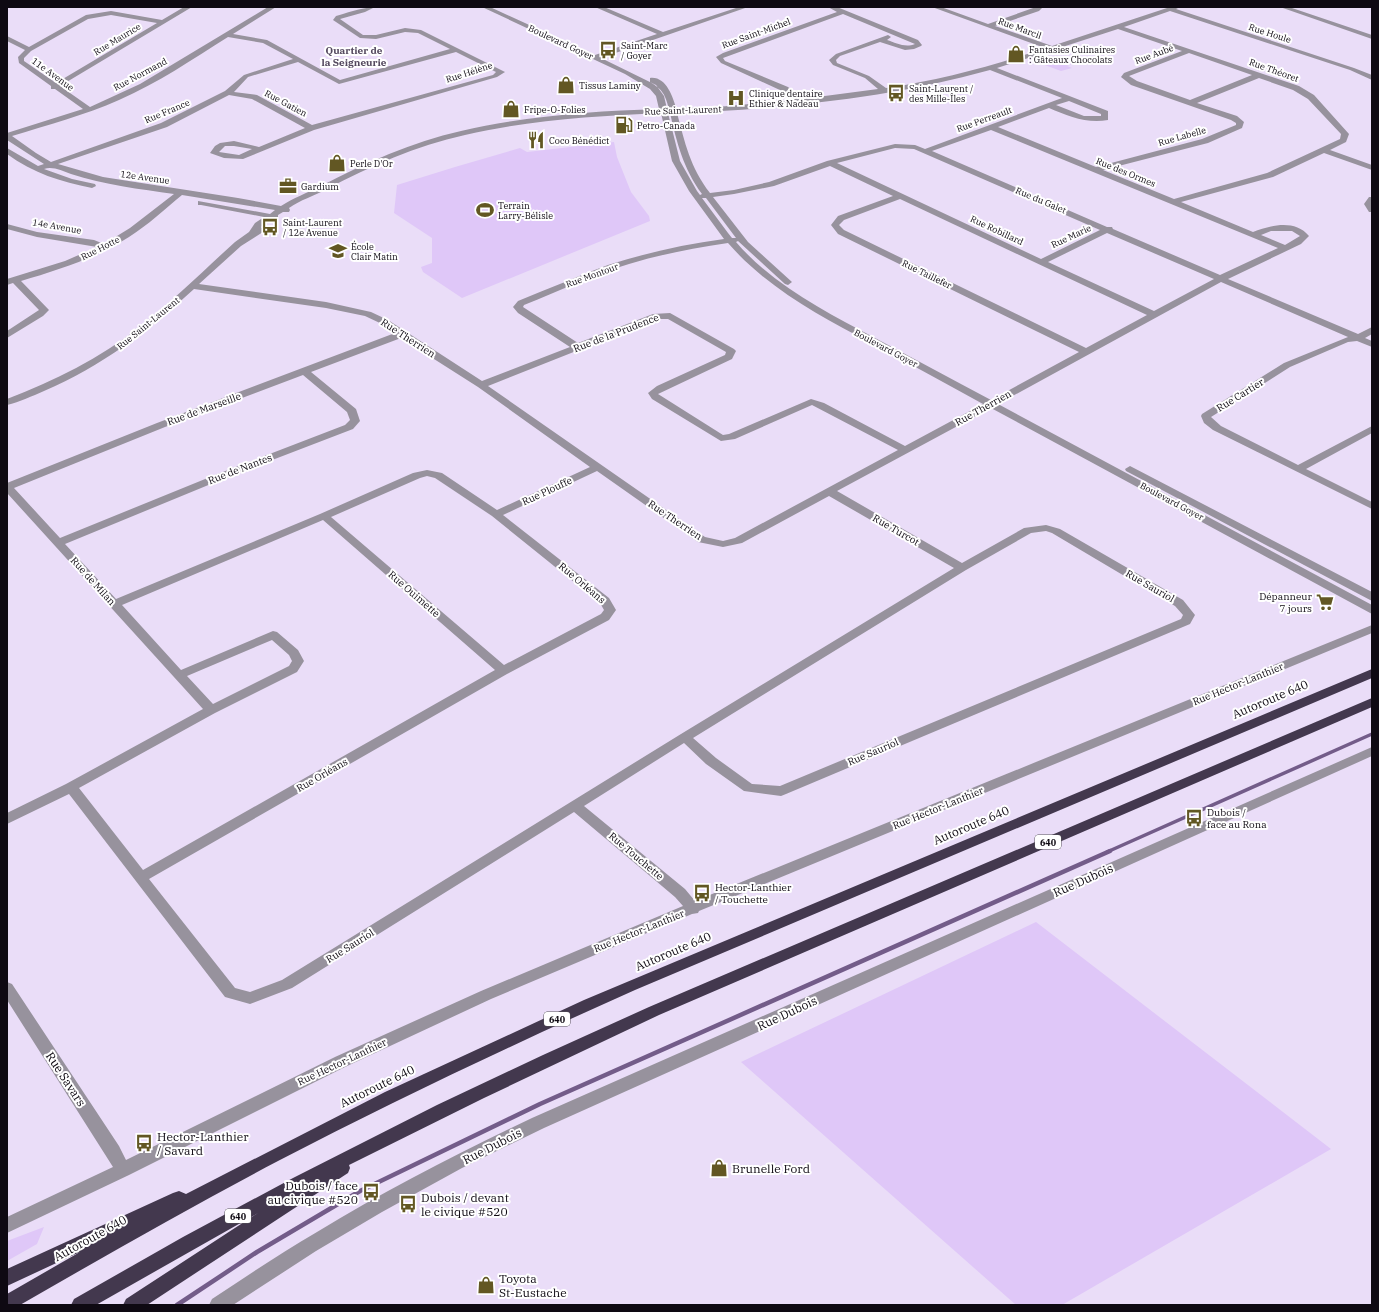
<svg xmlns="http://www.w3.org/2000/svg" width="1379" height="1312" font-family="'IBM Plex Serif',serif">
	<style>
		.green { fill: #dfc7f8 }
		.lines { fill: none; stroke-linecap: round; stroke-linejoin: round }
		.stream-far1 { stroke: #735c89; stroke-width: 3.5 }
		.stream { stroke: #735c89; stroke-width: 4.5 }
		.minor { fill: #97929d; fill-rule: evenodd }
		.highway { fill: #43384e; fill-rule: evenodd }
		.labels { text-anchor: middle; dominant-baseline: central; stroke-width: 4; stroke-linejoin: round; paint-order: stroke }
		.far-street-label { font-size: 9px; fill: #0e0912; stroke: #fff }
		.far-poi-label { font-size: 9px; fill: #0e0912; stroke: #fff; text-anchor: start }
		.shield { fill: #fff; stroke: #565359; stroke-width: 1 }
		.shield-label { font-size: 9px; font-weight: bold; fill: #0e0912 }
		.far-quarter-label { font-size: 10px; font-weight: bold; fill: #53485e; stroke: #fff }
		.street-label { font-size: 10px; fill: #0e0912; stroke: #fff }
		.poi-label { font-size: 10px; fill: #0e0912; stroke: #fff; text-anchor: start }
		.near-street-label { font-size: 12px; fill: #0e0912; stroke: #fff }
		.near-poi-label { font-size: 12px; fill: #0e0912; stroke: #fff; text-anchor: start }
	</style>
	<rect width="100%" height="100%" fill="#eaddf8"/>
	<!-- green -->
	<path class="green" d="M1060 58 1074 63 1067 66 1072 68 1061 71 1042 64Z
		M614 142 617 157 631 192 649 216 650 221 462 298 423 272 421 267 432 263V238L394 213 397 185 455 167 520 148 527 152Z
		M1036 922 1331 1149 1062 1305H1016L741 1062Z
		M44 1227 37 1244 7 1261V1241Z"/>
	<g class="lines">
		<!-- stream-far1 -->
		<path class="stream-far1" d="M1107 852 1372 734"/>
		<!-- stream -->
		<path class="stream" d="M177 1305 257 1252 360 1191 540 1104 1110 851"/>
		<!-- minor -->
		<path class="minor" d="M184 7H192L60 86 90 107 140 84 268 7H276L233 34 267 40 340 80 450 49 418 33 405 32 376 39 360 38 333 20 336 16C346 13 366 6 373 8L365 12 340 19 363 35H376L405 28 421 30 505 72 497 77 314 130 243 159 224 158 210 153 215 146 220 143 234 141 259 147 305 128 252 99 229 95 167 127 58 164 103 177 238 198 281 206C293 198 307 193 321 186 365 163 412 142 461 131 526 116 593 111 659 109L656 96 650 89 625 74 482 7H490L595 55 657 34 595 7H604L663 32 739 7H748L601 58 656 85 664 96 667 109H669C665 94 663 90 650 82V78C666 76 673 97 676 108L717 107 795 100 782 91 721 63 716 57 723 53 837 12 828 7H837L918 40 922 45 921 46 914 49 905 50 880 42 840 56 836 60 837 63 869 76 886 88C940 80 993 66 1045 48L932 7H941L988 24 1036 7H1043L1039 11 995 26 1052 46 1167 8 1180 7 1176 9 1354 68 1372 75V80L1350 70 1170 11 1124 27 1299 86 1314 95 1349 134 1346 142 1330 150 1372 165V170L1324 153 1273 177 1181 202 1253 232C1271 225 1295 219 1309 236L1301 244 1228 279 1358 334 1372 327V334L1365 338 1372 341V347L1357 341 1348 342 1290 367 1211 417 1221 426 1298 465 1372 426V433L1306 469 1372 502V509L1213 430 1204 423 1201 416 1202 414 1284 363 1348 337 1221 282 998 404 1372 605V614L991 408 837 491 962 563 1024 528 1046 525 1060 529 1183 600 1195 615 1190 624 786 794 781 796 744 791 706 764 684 743 584 806 685 889 695 901 1372 625V633L699 911 698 913 692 914 491 999 345 1067 129 1175 7 1233V1217L113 1167 7 1000V982L12 984 119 1146 126 1160 335 1057 481 991 683 906 675 897 574 812 292 988 250 1004 225 997 69 794 7 824V813L66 784 203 709 7 493V483L157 423 395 333 382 324 365 316 326 308 194 289C148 331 102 366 44 391 32 396 20 402 7 405V399C54 381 100 358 140 327 173 301 204 270 235 242L249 232 255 223 264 217 201 205H198V201L270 214 275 210 182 195C165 209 148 225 129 237 96 258 58 270 21 281L49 310 43 316 7 338V331L39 310 13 283 7 285V279L65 261 97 247 37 237 7 229V224L37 232 94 240 104 244 130 228 174 194C140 189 104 185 71 174 62 171 53 166 44 169L72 179 95 184 96 186 92 188C61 182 33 173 7 154V148L38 166 44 164 7 140V133L83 109 55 89H51V86L19 63 18 57 25 50 7 41V36L29 47 86 15 111 11 162 20ZM843 14 915 44C905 48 896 43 887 40L891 37 888 35 836 54 829 60 833 65 865 78 878 89 802 99 788 87 725 61 723 58ZM111 15 157 23 56 83 24 61V58L31 51 88 19ZM1118 29 1182 51 1124 73 1121 77 1131 85 1231 120 1236 123V125L1202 139 1096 167 998 127 1049 108C1068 116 1087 124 1108 120V111L997 68ZM228 37 263 43 293 59 244 75 225 91 161 123 51 162 36 153 12 136C48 125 85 115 119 100 158 83 193 59 228 37ZM456 52 496 72 493 75 312 125 257 95 234 92 248 77 298 62 339 84ZM1189 53 1252 75 1190 100 1137 81 1129 76ZM990 70 1062 98 925 149 915 145 895 144 827 161 769 182 734 190 710 193C690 167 685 143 677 113 782 109 889 98 990 70ZM1259 78 1293 90 1308 99 1341 134 1340 139 1267 173 1174 199 1103 170 1208 143 1242 128 1244 122 1237 116 1197 103ZM1069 101 1101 114V116H1084L1056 105ZM661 113 672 161 689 191 724 239C685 244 646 253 608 265 578 276 548 289 518 301L513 307 518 313 570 347 482 381 388 320 371 312 326 302 199 284 241 246 263 232 264 230 261 227 273 219H278V215L283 212H289L290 210 289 208C300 200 314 196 327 189 370 166 416 146 465 135 529 120 595 116 661 113ZM668 113H670C677 143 683 168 702 194L700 195 697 191 680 161ZM991 130 1278 248 1220 275 1113 229 1112 227H1107L932 151ZM225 146H234L252 149 239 155 219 152ZM895 148 914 149 1100 230 1041 259 837 163ZM830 166 893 196 838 216 831 225 838 234 1079 352 991 400C952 379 914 359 875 338 826 312 773 285 736 242L738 241 785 284 788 285 792 282 748 242 713 197 734 194 774 186ZM702 198H706L736 238H732L728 233ZM900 199 1147 315 1086 348 844 230 839 225 844 220ZM1271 231H1292L1300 236 1285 245 1261 235ZM1107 233 1214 279 1154 311 1048 262ZM728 243C767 288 820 316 871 343 909 363 946 384 983 404L905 446 824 403 811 399 729 434 723 435 658 394 732 359 736 351 734 349 670 313 653 314 578 343 523 307 524 305C559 291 593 275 629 264 662 254 694 248 728 243ZM657 319H668L726 352 725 355 657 386 648 393 652 399 721 441 735 439 812 405 898 450 735 538 723 541 705 537 488 386ZM401 338 478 387 590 467 497 510 442 473 427 470 413 473 320 514 116 599 65 544 223 479 353 429 360 421 356 409 311 372ZM303 375 347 412 350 420 345 425 215 475 60 538 14 488 165 427ZM597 471 698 542 723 547 742 543 829 496 954 568 681 734 282 980 250 992 235 988 149 879 507 674 609 620 616 610 609 598 503 515ZM427 476 435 478 492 516 600 603 604 610 601 614 504 665 331 517 420 478ZM323 520 495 670 143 870 79 788 215 713 297 672 304 661 298 650 277 632 273 631 181 670 122 605ZM1046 531 1052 533 1175 606 1183 615 1181 619 780 786 752 784 716 758 693 738 966 570 1031 533ZM272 640 289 655 292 661 289 666 213 704 187 676Z
			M1280 7H1289L1372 35V39Z
			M1369 197H1372V212H1369L1364 204Z
			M1130 466 1372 592V601L1126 471 1125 469Z
			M1372 747V756L544 1128 462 1168 382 1212 316 1251 233 1305H209L212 1299C247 1276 281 1253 317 1232 386 1190 459 1153 532 1118Z"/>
		<!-- highway -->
		<path class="highway" d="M1372 669V678L635 990C514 1044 395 1100 278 1161 191 1207 105 1256 20 1305H7V1294L80 1252 7 1286V1269L173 1193 179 1191 186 1194 385 1092 584 1000Z
			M1372 698V707L659 1015 484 1098 349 1165 350 1168 348 1173 147 1305H123L126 1299 258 1213 96 1305H71L74 1299 183 1237 293 1178 437 1105 543 1055 649 1007Z"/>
	</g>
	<!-- icons -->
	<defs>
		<g id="bus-bare" transform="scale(1.38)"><path d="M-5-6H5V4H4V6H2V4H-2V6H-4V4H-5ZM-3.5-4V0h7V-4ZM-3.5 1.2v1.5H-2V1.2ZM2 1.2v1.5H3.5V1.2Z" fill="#625723" stroke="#fff" stroke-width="2.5" paint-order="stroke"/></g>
		<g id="shop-bare" transform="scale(1.38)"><path d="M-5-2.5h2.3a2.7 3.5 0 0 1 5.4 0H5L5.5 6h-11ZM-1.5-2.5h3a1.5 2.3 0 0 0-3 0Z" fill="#625723" stroke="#fff" stroke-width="2.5" paint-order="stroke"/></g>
		<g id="hospital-bare" transform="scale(1.38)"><path d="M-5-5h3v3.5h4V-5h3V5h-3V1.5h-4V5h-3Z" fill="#625723" stroke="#fff" stroke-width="2.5" paint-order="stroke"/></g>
		<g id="fuel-bare" transform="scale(1.38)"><path d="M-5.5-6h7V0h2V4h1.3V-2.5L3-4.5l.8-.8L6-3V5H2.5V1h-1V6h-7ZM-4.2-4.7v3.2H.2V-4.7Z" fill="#625723" stroke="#fff" stroke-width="2.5" paint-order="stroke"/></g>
		<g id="restaurant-bare" transform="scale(1.38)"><path d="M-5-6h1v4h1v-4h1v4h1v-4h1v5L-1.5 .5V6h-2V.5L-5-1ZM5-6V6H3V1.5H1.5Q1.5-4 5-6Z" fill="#625723" stroke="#fff" stroke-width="2.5" paint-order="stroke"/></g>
		<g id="office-bare" transform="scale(1.38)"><path d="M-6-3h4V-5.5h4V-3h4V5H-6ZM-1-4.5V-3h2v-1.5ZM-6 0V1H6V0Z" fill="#625723" stroke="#fff" stroke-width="2.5" paint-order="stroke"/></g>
		<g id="stadium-bare" transform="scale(1.38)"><path d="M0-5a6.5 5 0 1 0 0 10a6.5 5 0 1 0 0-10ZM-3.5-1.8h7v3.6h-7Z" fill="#625723" stroke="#fff" stroke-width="2.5" paint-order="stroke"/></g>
		<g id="school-bare" transform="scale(1.38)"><path d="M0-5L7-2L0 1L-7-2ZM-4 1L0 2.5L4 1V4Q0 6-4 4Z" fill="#625723" stroke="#fff" stroke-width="2.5" paint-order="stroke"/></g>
		<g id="supermarket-bare" transform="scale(1.38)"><path d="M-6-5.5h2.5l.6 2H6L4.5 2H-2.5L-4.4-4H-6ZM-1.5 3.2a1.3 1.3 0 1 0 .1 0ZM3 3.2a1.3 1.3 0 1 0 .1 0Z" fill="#625723" stroke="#fff" stroke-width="2.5" paint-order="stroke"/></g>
	</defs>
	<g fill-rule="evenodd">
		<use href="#bus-bare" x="608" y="50"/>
		<use href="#shop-bare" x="1016" y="54"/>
		<use href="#shop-bare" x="566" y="85"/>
		<use href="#bus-bare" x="896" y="93"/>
		<use href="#hospital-bare" x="736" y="98"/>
		<use href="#shop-bare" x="511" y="109"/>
		<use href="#fuel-bare" x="624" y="125"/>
		<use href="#restaurant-bare" x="536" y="140"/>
		<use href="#shop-bare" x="337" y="163"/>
		<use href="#office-bare" x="288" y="186"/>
		<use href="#stadium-bare" x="485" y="210"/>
		<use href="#bus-bare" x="270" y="227"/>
		<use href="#school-bare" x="338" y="251"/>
		<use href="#supermarket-bare" x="1325" y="602"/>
		<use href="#bus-bare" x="1194" y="818"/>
		<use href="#bus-bare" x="702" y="893"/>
		<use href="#bus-bare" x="144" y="1143"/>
		<use href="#shop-bare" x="719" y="1168"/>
		<use href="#bus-bare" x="371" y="1192"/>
		<use href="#bus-bare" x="408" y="1204"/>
		<use href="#shop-bare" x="486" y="1285"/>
	</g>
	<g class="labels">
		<!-- far-street labels -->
		<g class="far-street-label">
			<text transform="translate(1020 28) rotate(20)">Rue Marcil</text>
			<text transform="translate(756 33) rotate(-20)">Rue Saint-Michel</text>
			<text transform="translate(1270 33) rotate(18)">Rue Houle</text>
			<text transform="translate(117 39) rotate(-31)">Rue Maurice</text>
			<text transform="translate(561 42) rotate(25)">Boulevard Goyer</text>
			<text transform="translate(1154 54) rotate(-20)">Rue Aubé</text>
			<text transform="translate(1274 70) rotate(20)">Rue Théoret</text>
			<text transform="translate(469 72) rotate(-18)">Rue Hélène</text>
			<text transform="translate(53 74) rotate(36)">11e Avenue</text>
			<text transform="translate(140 74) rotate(-28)">Rue Normand</text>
			<text transform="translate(286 103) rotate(28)">Rue Gatien</text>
			<text transform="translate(683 110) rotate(-2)">Rue Saint-Laurent</text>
			<text transform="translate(167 111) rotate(-23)">Rue France</text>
			<text transform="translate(984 119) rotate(-20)">Rue Perreault</text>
			<text transform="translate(1182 136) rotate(-16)">Rue Labelle</text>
			<text transform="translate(1126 172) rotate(22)">Rue des Ormes</text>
			<text transform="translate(145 177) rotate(8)">12e Avenue</text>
			<text transform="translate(1041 200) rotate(23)">Rue du Galet</text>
			<text transform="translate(57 226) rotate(10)">14e Avenue</text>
			<text transform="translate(997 230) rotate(25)">Rue Robillard</text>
			<text transform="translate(1071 236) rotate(-25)">Rue Marie</text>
			<text transform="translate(100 248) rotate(-27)">Rue Hotte</text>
			<text transform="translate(927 274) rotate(26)">Rue Taillefer</text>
			<text transform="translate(592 275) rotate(-20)">Rue Montour</text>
			<text transform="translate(148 323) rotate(-39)">Rue Saint-Laurent</text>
			<text transform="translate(886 348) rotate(28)">Boulevard Goyer</text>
			<text transform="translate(1172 501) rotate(28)">Boulevard Goyer</text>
		</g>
		<!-- far-poi labels -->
		<g class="far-poi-label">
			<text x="621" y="45">Saint-Marc<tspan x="621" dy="10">/ Goyer</tspan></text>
			<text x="1029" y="49">Fantasies Culinaires<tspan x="1029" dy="10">: Gâteaux Chocolats</tspan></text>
			<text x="579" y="85">Tissus Laminy</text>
			<text x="909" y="88">Saint-Laurent /<tspan x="909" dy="10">des Mille-Îles</tspan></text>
			<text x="749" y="93">Clinique dentaire<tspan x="749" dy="10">Ethier &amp; Nadeau</tspan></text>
			<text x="524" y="109">Fripe-O-Folies</text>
			<text x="637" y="125">Petro-Canada</text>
			<text x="549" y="140">Coco Bénédict</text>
			<text x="350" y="163">Perle D'Or</text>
			<text x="301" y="186">Gardium</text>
			<text x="498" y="205">Terrain<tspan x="498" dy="10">Larry-Bélisle</tspan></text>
			<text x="283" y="222">Saint-Laurent<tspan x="283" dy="10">/ 12e Avenue</tspan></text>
			<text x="351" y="246">École<tspan x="351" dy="10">Clair Matin</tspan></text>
		</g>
		<!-- shield labels -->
		<g class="shield">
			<rect x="1035" y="835" width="26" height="14" rx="3"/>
			<rect x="544" y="1012" width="26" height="14" rx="3"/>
			<rect x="225" y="1209" width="26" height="14" rx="3"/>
		</g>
		<g class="shield-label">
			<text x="1048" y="842">640</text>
			<text x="557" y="1019">640</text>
			<text x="238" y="1216">640</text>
		</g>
		<!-- far-quarter labels -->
		<g class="far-quarter-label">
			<text x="354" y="50">Quartier de<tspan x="354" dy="12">la Seigneurie</tspan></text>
		</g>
		<!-- street labels -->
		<g class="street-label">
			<text transform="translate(616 333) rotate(-21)">Rue de la Prudence</text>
			<text transform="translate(408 338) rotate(33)">Rue Therrien</text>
			<text transform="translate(1240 395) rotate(-32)">Rue Cartier</text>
			<text transform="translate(983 408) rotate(-29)">Rue Therrien</text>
			<text transform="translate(204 409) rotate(-20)">Rue de Marseille</text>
			<text transform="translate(240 469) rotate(-21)">Rue de Nantes</text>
			<text transform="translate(547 491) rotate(-25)">Rue Plouffe</text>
			<text transform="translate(675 520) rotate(34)">Rue Therrien</text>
			<text transform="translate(896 530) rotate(30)">Rue Turcot</text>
			<text transform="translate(93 581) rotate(48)">Rue de Milan</text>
			<text transform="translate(582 583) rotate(40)">Rue Orléans</text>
			<text transform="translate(1150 586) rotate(30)">Rue Sauriol</text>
			<text transform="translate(414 594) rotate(41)">Rue Ouimette</text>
			<text transform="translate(1238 684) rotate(-22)">Rue Hector-Lanthier</text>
			<text transform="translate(873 752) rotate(-23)">Rue Sauriol</text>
			<text transform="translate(322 775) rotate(-30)">Rue Orléans</text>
			<text transform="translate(938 808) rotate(-22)">Rue Hector-Lanthier</text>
			<text transform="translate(636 856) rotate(40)">Rue Touchette</text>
			<text transform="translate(639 931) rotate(-22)">Rue Hector-Lanthier</text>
			<text transform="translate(350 946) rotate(-32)">Rue Sauriol</text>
			<text transform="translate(342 1062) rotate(-25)">Rue Hector-Lanthier</text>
		</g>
		<!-- poi labels -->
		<g class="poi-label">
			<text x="1312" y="596" text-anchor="end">Dépanneur<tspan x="1312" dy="12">7 jours</tspan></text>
			<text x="1207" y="812">Dubois /<tspan x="1207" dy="12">face au Rona</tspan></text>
			<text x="715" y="887">Hector-Lanthier<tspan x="715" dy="12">/ Touchette</tspan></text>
		</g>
		<!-- near-street labels -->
		<g class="near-street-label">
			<text transform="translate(1270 699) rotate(-23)">Autoroute 640</text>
			<text transform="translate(971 825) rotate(-23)">Autoroute 640</text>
			<text transform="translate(1083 880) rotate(-24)">Rue Dubois</text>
			<text transform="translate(673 951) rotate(-23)">Autoroute 640</text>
			<text transform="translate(787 1013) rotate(-25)">Rue Dubois</text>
			<text transform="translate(66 1079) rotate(57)">Rue Savars</text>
			<text transform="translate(377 1086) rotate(-26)">Autoroute 640</text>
			<text transform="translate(492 1146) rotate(-27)">Rue Dubois</text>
			<text transform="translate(90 1238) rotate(-29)">Autoroute 640</text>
		</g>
		<!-- near-poi labels -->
		<g class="near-poi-label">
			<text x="157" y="1136">Hector-Lanthier<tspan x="157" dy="14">/ Savard</tspan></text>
			<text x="732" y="1168">Brunelle Ford</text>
			<text x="358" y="1185" text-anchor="end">Dubois / face<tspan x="358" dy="14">au civique #520</tspan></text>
			<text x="421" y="1197">Dubois / devant<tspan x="421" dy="14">le civique #520</tspan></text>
			<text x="499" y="1278">Toyota<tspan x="499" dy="14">St-Eustache</tspan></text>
		</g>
	</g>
	<!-- border -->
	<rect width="1379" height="1312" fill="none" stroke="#0e0912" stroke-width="16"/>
</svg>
